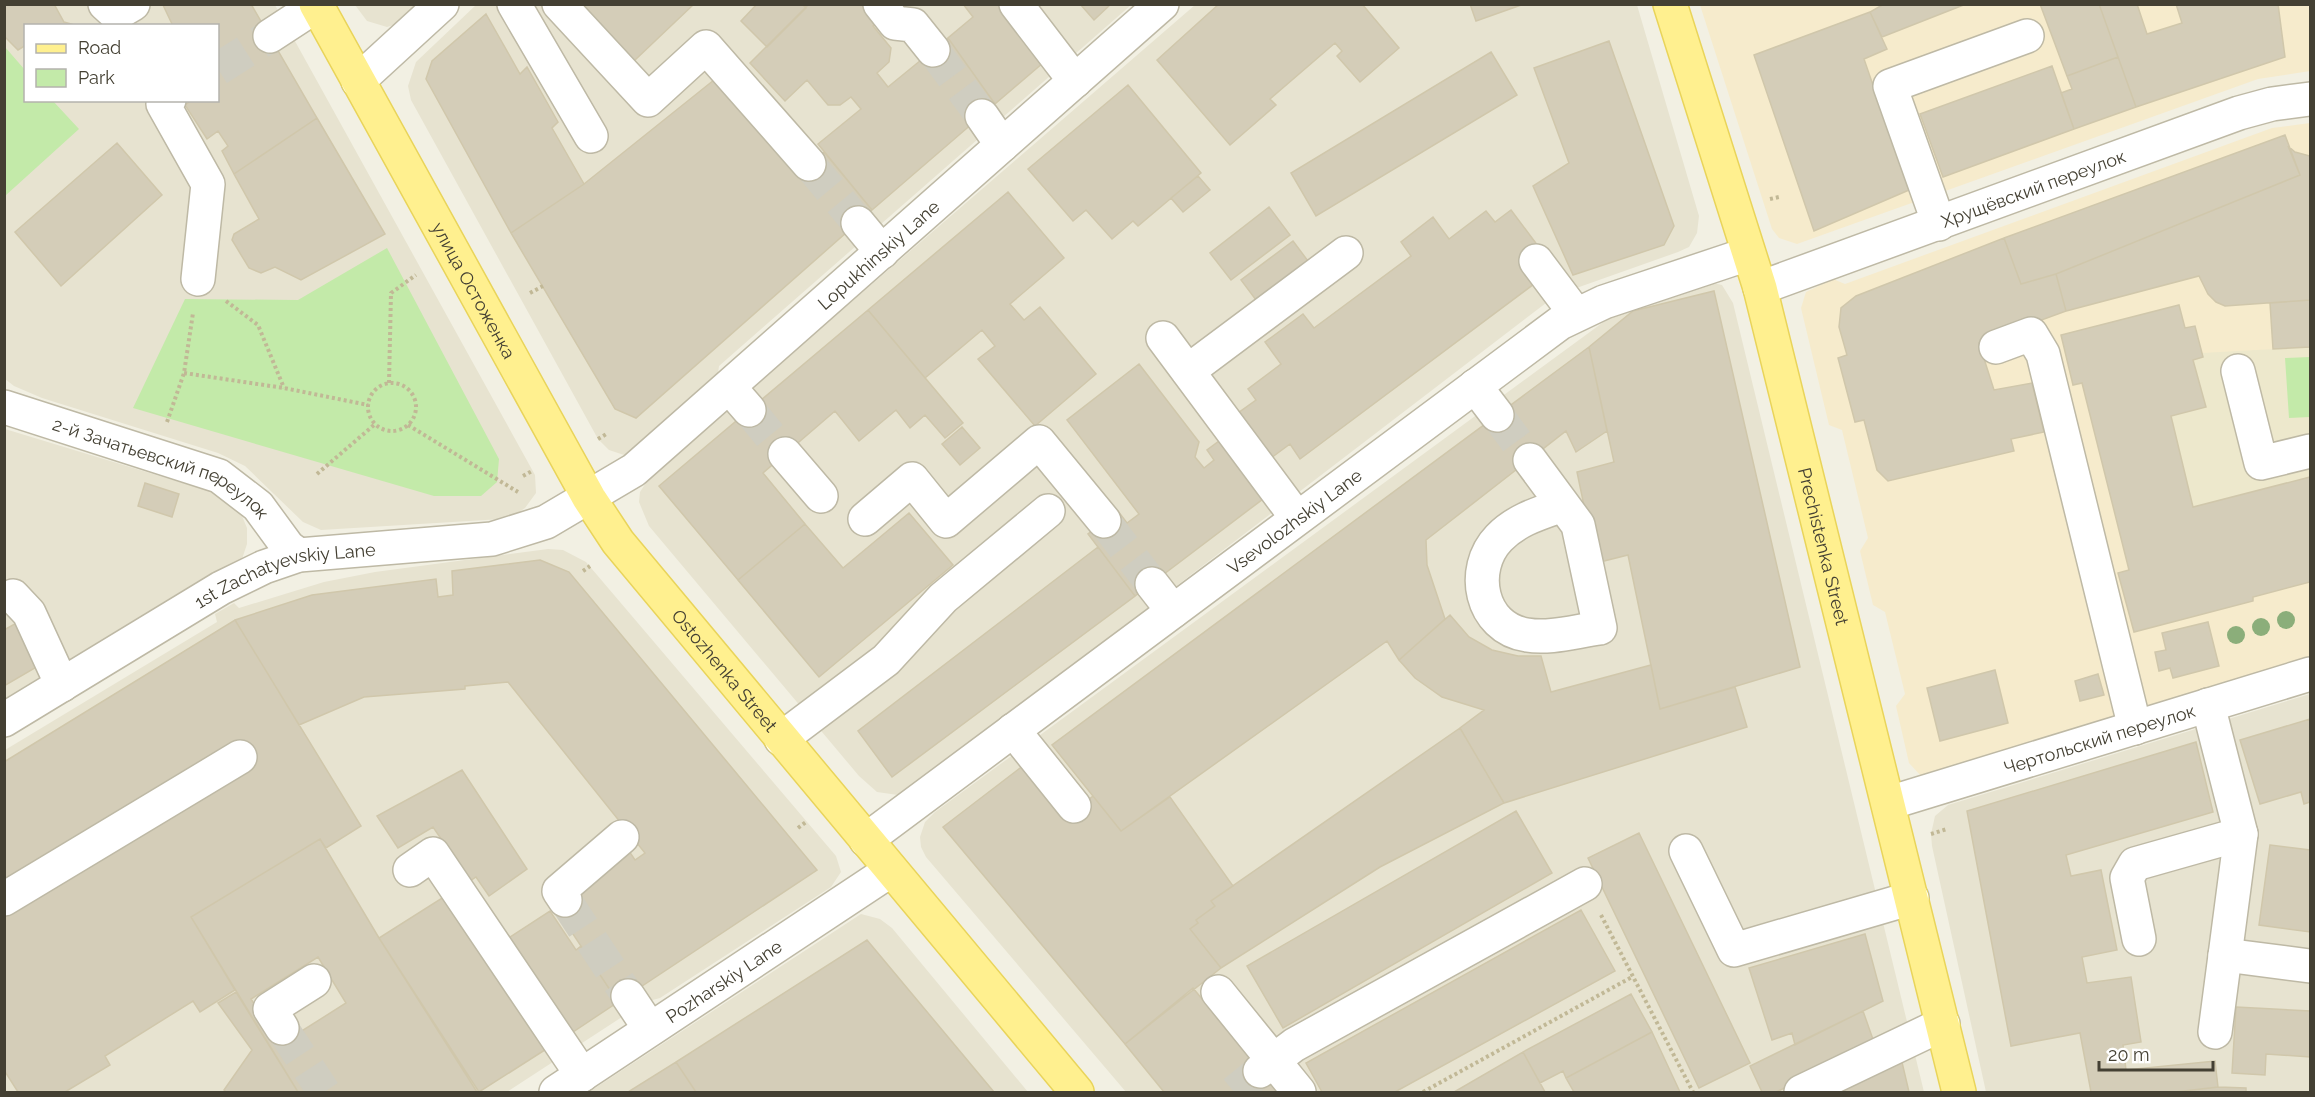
<svg xmlns="http://www.w3.org/2000/svg" width="2315" height="1097" font-family="Raleway,sans-serif">
	<style>
		.residential { fill: #e7e3d0; fill-rule: evenodd }
		.commercial { fill: #f6ebcc }
		.education { fill: #ede8cc }
		.green { fill: #c3eaa9 }
		.building { fill: #d4cdb8; stroke: #d0c7ab; stroke-width: 1.5; fill-rule: evenodd }
		.lines { fill: none; stroke-linecap: round; stroke-linejoin: round }
		.minor-tunnel { stroke: #cfcdc0; stroke-width: 33; stroke-dasharray: 33 16; stroke-linecap: butt }
		.minor-casing { stroke: #beb9a5; stroke-width: 36 }
		.major-casing { stroke: #e9d45a; stroke-width: 36 }
		.path { stroke: #c1b896; stroke-width: 4; stroke-dasharray: 3 3; stroke-linecap: butt }
		.minor { stroke: #fff; stroke-width: 33 }
		.major { stroke: #fff08f; stroke-width: 33 }
		.tree { fill: #8bae7a }
		.labels { text-anchor: middle; dominant-baseline: central; stroke-width: 4.5; stroke-linejoin: round; paint-order: stroke }
		.street-label { font-size: 18px; fill: #444033; stroke: #fff }
	</style>
	<rect width="100%" height="100%" fill="#f2f0e3"/>
	<!-- residential -->
	<path class="residential" d="M4 5H275L535 475 536 493 525 508 515 515 502 519 321 530 303 522 245 466 218 453 42 398 14 386 5 379ZM26 26H218V100H26Z
		M355 5H422L403 22 387 27 367 21Z
		M476 5H1131L719 366 716 388 636 453 624 455 609 450 598 439 411 100 408 86 416 62Z
		M1195 5H1637L1699 216 1697 233 1689 247 1678 252 1568 291 1546 303 911 789 898 795 877 792 859 776 649 526 639 502 640 492 651 475Z
		M1704 281 1722 285 1733 303 1924 1092H1126L926 857 921 847 920 837 925 822 935 812 1609 318 1621 307Z
		M5 429 209 491 224 498 242 516 247 528V544L241 562 235 568 208 575 5 699Z
		M548 549 563 550 586 562 836 856 841 872 831 887 660 998 645 1002 507 1092H5V750L217 622 215 614 234 603 239 608 324 582 375 572Z
		M2310 694V1092H1986L1932 846 1931 834 1935 816 1948 805Z
		M861 914 880 919 892 928 1028 1092H589Z"/>
	<!-- commercial -->
	<path class="commercial" d="M1700 5H2310V71L2258 79 1797 244 1779 238 1772 229Z
		M2310 123V660L1963 763 1957 771 1921 776 1909 763 1896 706 1905 694 1885 612 1873 605 1860 551 1868 538 1842 430 1829 425 1801 308 1806 292 1833 279 1845 284 2272 128Z"/>
	<!-- education -->
	<path class="education" d="M2179 305 2185 328 2202 353 2310 347V582L2253 597V601L2134 632 2118 573 2129 570 2082 384 2073 385 2061 335Z"/>
	<!-- green -->
	<path class="green" d="M5 47 25 70 26 100 53 101 79 129 5 196Z
		M387 248 499 459 497 482 481 496H434L133 408 185 299 298 300Z
		M2310 357V417L2289 418 2285 358Z"/>
	<!-- building -->
	<path class="building" d="M4 4H54L64 22 78 26H26V45L18 50 4 36Z
		M251 4 317 118 234 174 222 151 228 146 218 131 207 139 185 105 192 100H218V26H173L163 5Z
		M582 4H694L634 61Z
		M757 4H802L806 8 767 47 741 21Z
		M809 4H867L881 21 873 26 891 48 889 62 877 73 888 87 948 38 995 104 872 210 818 144 861 109 851 97 840 105H828L807 80 785 101 750 63Z
		M963 4H998L1043 63 995 104 948 38 973 17Z
		M1080 4H1111L1094 20Z
		M1219 4H1362L1399 48 1360 82 1337 56 1342 51 1335 43 1270 99 1276 105 1230 145 1157 60Z
		M1470 4H1524L1476 21Z
		M1884 4H1966L1882 37 1870 12Z
		M2040 4H2099L2118 57 2067 76Z
		M2099 4H2137L2147 34 2182 23 2176 4H2278L2285 57 2136 107Z
		M1870 12 1887 49 1864 59 1909 190 1814 231 1754 55Z
		M486 14 520 74 527 67 558 122 552 128 584 184 511 233 426 79 432 61Z
		M1609 41 1674 226 1664 245 1573 275 1533 186 1569 163 1534 68Z
		M1491 52 1517 95 1316 216 1291 173Z
		M2118 57 2136 107 2074 129 2061 93 2072 89 2067 76Z
		M2052 66 2074 129 1943 177 1920 114Z
		M714 80 797 174 824 152 872 210 636 418 615 409 511 233 584 184Z
		M1128 85 1201 173 1138 226 1133 221 1112 239 1086 210 1073 221 1028 169Z
		M317 118 385 234 301 280 275 267 261 273 249 268 232 240 234 234 259 219 234 174Z
		M2285 135 2300 175 2056 274 2021 284 2004 238Z
		M117 143 162 195 61 286 15 232Z
		M2288 146 2295 152 2310 156V300L2225 306 2216 302 2208 294 2199 276 2066 311 2056 274 2300 175Z
		M1198 176 1210 190 1183 212 1171 198Z
		M1008 192 1064 258 1010 304 1024 320 1040 307 1096 374 1035 426 978 359 995 346 982 330 925 378 868 310Z
		M1269 207 1290 235 1231 280 1210 253Z
		M1511 210 1544 254 1538 281 1300 459 1290 444 1271 458 1238 413 1256 400 1248 389 1281 364 1265 342 1303 314 1314 328 1411 256 1401 242 1433 217 1449 239 1486 211 1495 222Z
		M2004 238 2021 284 2056 274 2066 311 1979 343 1994 390 2032 383 2044 432 2011 439 2014 451 1888 481 1877 470 1864 420 1855 422 1838 358 1847 355 1839 327 1841 308 1856 296Z
		M1293 241 1311 265 1259 304 1241 280Z
		M1714 291 1800 667 1660 709 1628 555 1596 563 1577 472 1614 462 1589 347 1633 311Z
		M2310 300V347L2273 349 2270 303Z
		M2179 305 2185 328 2195 326 2203 357 2193 360 2206 407 2171 416 2193 507 2310 477V582L2253 597V601L2134 632 2118 573 2129 570 2082 383 2073 385 2061 335Z
		M868 310 963 423 945 438 925 415 910 428 896 410 859 441 835 411 763 473 805 524 738 580 659 486Z
		M1589 347 1607 431 1576 452 1566 431 1426 540 1427 565 1445 619 1399 660 1387 641 1121 831 1052 745Z
		M1139 364 1199 442 1195 457 1204 468 1214 460 1207 450 1219 441 1263 499 1135 596 1088 534 1118 511 1127 523 1139 514 1067 420Z
		M962 427 980 448 960 465 942 444Z
		M145 483 179 494 172 517 138 506Z
		M909 513 953 565 819 677 738 580 805 524 843 568Z
		M1098 547 1135 596 892 777 858 731Z
		M540 560 569 572 817 870 618 1002 555 907 627 848 635 860 645 853 508 682 465 686V689L364 697 299 725 235 620 312 595 436 579 438 597 453 595 452 571Z
		M1450 615 1469 637 1492 650 1518 656H1541L1551 692 1651 665 1660 709 1735 687 1747 727 1504 803 1460 728 1484 710 1442 697 1415 678 1399 660Z
		M235 620 361 826 326 848 320 839 191 917 235 990 200 1012 193 1001 105 1056 110 1065 65 1092H18L4 1070V762Z
		M20 621 40 665 4 686V630Z
		M2208 622 2219 666 2173 678 2170 668 2159 671 2155 652 2166 650 2162 633Z
		M1995 670 2008 723 1940 741 1927 688Z
		M2098 674 2104 695 2080 701 2075 681Z
		M2310 719V802L2304 804 2301 792 2260 804 2240 740Z
		M1460 728 1504 803 1380 867 1221 968 1190 929 1198 923 1196 920 1215 906 1211 901Z
		M2196 742 2213 812 2066 855 2071 876 2101 870 2117 950 2082 957 2087 983 2131 977 2141 1042 2123 1045 2126 1070 2215 1061 2218 1087 2175 1092H2091L2080 1033 2011 1046 1967 811Z
		M1024 765 1067 817 1093 796 1121 831 1170 797 1233 886 1211 901 1215 906 1196 920 1198 923 1190 929 1221 968 1125 1044 943 827Z
		M462 770 527 869 489 896 476 877 470 881 433 827 398 848 377 816Z
		M1516 811 1552 873 1283 1028 1247 966Z
		M1639 833 1750 1063 1699 1088 1588 858Z
		M320 839 379 938 477 1092H298L191 917ZM318 957 346 1003 297 1034 290 1023 273 1034 251 999Z
		M2270 845 2310 850V932L2259 925Z
		M450 893 548 1048 479 1092 379 938Z
		M1581 910 1615 971 1395 1092H1322L1306 1063Z
		M550 911 576 950 581 946 618 1002 570 1034 507 939Z
		M1865 934 1883 1001 1795 1045 1792 1033 1772 1040 1749 968Z
		M867 940 994 1092H696L676 1062Z
		M1193 988 1278 1092H1164L1125 1044Z
		M236 992 298 1092H226L224 1090 252 1050 218 1003Z
		M1631 994 1652 1032 1566 1078 1563 1071 1540 1083 1523 1052Z
		M2236 1007 2310 1011V1057L2266 1054 2265 1075 2232 1073Z
		M1863 1011 1875 1045 1776 1092H1762L1750 1066Z
		M1652 1032 1680 1092H1574L1566 1078Z
		M1523 1052 1545 1092H1454Z
		M1901 1058 1909 1092H1841V1085Z
		M676 1062 696 1092H628Z
		M2218 1087 2246 1088V1092H2175Z"/>
	<g class="lines">
		<!-- minor-tunnel -->
		<path class="minor-tunnel" d="M933 50 982 116
			M218 69 270 36
			M809 164 858 223
			M749 410 785 454
			M1497 415 1530 460
			M1104 521 1152 584
			M565 900 628 996
			M282 1028 324 1092
			M1234 1092 1260 1071"/>
		<!-- minor casing -->
		<g class="minor-casing">
			<g id="minor">
				<path d="M105 4 116 14 133 4"/>
				<path d="M514 4 591 136"/>
				<path d="M559 4 648 100 706 47 809 164"/>
				<path d="M880 4 895 23 913 25 933 50"/>
				<path d="M1016 4 1075 81"/>
				<path d="M270 36 316 6"/>
				<path d="M358 81 442 4"/>
				<path d="M169 100 163 104 208 184 198 279"/>
				<path d="M982 116 1002 145"/>
				<path d="M858 223 882 252"/>
				<path d="M1939 224 1890 86 2027 36"/>
				<path d="M1536 261 1575 313"/>
				<path id="s1" d="M1760 288 2239 113 2272 104 2310 99"/>
				<path d="M1163 338 1297 518"/>
				<path d="M1996 347 2031 334 2043 354 2135 728"/>
				<path d="M1188 371 1346 253"/>
				<path d="M2238 371 2261 463 2310 451"/>
				<path d="M1475 386 1497 415"/>
				<path d="M729 387 749 410"/>
				<path id="s2" d="M4 407 219 476 258 506 288 547 299 555"/>
				<path d="M785 454 821 496"/>
				<path d="M1530 460 1578 525 1600 628C1576 631 1550 639 1527 635 1480 628 1469 569 1499 538 1516 520 1540 513 1563 505"/>
				<path d="M865 519 912 479 946 521 1039 442 1104 521"/>
				<path d="M1152 584 1173 611"/>
				<path d="M13 596 29 613 62 685"/>
				<path d="M2208 705 2241 834 2215 1032"/>
				<path id="s3" d="M4 720 221 588 264 567 299 555 492 539 546 522 634 470 1162 4"/>
				<path d="M1013 730 1074 806"/>
				<path d="M781 739 886 660 943 598 1048 511"/>
				<path id="s4" d="M1889 803 2310 674"/>
				<path id="s5" d="M866 840 1560 323 1604 302 1748 254"/>
				<path d="M1686 851 1734 950 1912 898"/>
				<path d="M410 870 433 854 582 1075"/>
				<path d="M4 899 240 757"/>
				<path d="M565 900 559 891 622 837"/>
				<path d="M2139 939 2127 878 2135 864 2241 834"/>
				<path d="M2225 955 2310 966"/>
				<path d="M1218 992 1299 1092"/>
				<path d="M628 996 650 1029"/>
				<path d="M282 1028 270 1009 314 981"/>
				<path d="M1260 1071 1294 1045 1585 884"/>
				<path id="s6" d="M556 1092 891 870"/>
				<path d="M1801 1092 1943 1024"/>
			</g>
		</g>
		<!-- major casing -->
		<g class="major-casing">
			<g id="major">
				<path id="s7" d="M316 4 589 498 618 542 1077 1092"/>
				<path id="s8" d="M1670 4 1760 288 1959 1092"/>
			</g>
		</g>
		<!-- path -->
		<path class="path" d="M1770 199 1779 197
			M530 293 543 286
			M226 301 258 325 284 388
			M184 373 284 388 368 405
			M368 407a24 24 0 1 1 48 0a24 24 0 1 1-48 0Z
			M389 383 391 293 416 275
			M167 422 184 373 193 313
			M408 425 518 492
			M598 439 608 433
			M317 474 374 425
			M523 476 532 471
			M583 571 590 566
			M798 828 806 822
			M1931 834 1947 829
			M1601 915 1693 1092
			M1423 1092 1632 977"/>
		<!-- minor -->
		<use href="#minor" class="minor"/>
		<!-- major -->
		<use href="#major" class="major"/>
	</g>
	<!-- trees -->
	<g class="tree">
		<circle cx="2286" cy="620" r="9"/>
		<circle cx="2261" cy="627" r="9"/>
		<circle cx="2236" cy="635" r="9"/>
	</g>
	<g class="labels">
		<!-- street labels -->
		<g class="street-label">
			<text stroke="none"><textPath href="#s1" startOffset="291">Хрущёвский переулок</textPath></text>
			<text stroke="none"><textPath href="#s3" startOffset="1017">Lopukhinskiy Lane</textPath></text>
			<text stroke="none"><textPath href="#s7" startOffset="327">улица Остоженка</textPath></text>
			<text stroke="none"><textPath href="#s2" startOffset="170">2-й Зачатьевский переулок</textPath></text>
			<text stroke="none"><textPath href="#s5" startOffset="534">Vsevolozhskiy Lane</textPath></text>
			<text stroke="none"><textPath href="#s8" startOffset="564">Prechistenka Street</textPath></text>
			<text stroke="none"><textPath href="#s3" startOffset="320">1st Zachatyevskiy Lane</textPath></text>
			<text stroke="none"><textPath href="#s7" startOffset="784">Ostozhenka Street</textPath></text>
			<text stroke="none"><textPath href="#s4" startOffset="220">Чертольский переулок</textPath></text>
			<text stroke="none"><textPath href="#s6" startOffset="201">Pozharskiy Lane</textPath></text>
		</g>
	</g>
	<!-- border -->
	<rect width="2315" height="1097" fill="none" stroke="#444033" stroke-width="12"/>
	<!-- legend -->
	<rect x="24" y="24" width="195" height="78" fill="#ffffff" stroke="#b4b3ad" stroke-width="1.5"/>
	<rect x="36" y="44" width="30" height="9" fill="#fff08f" stroke="#b4b3ad" stroke-width="1.5"/>
	<text x="78" y="54" font-size="18" fill="#444033">Road</text>
	<rect x="36" y="69" width="30" height="18" fill="#c3eaa9" stroke="#b4b3ad" stroke-width="1.5"/>
	<text x="78" y="84" font-size="18" fill="#444033">Park</text>
	<!-- scale -->
	<path d="M2099 1061v9h114v-9" fill="none" stroke="#444033" stroke-width="3"/>
	<text x="2108" y="1061" font-size="18" fill="#444033" stroke="#ffffff" stroke-width="4.5" paint-order="stroke">20 m</text>
</svg>
